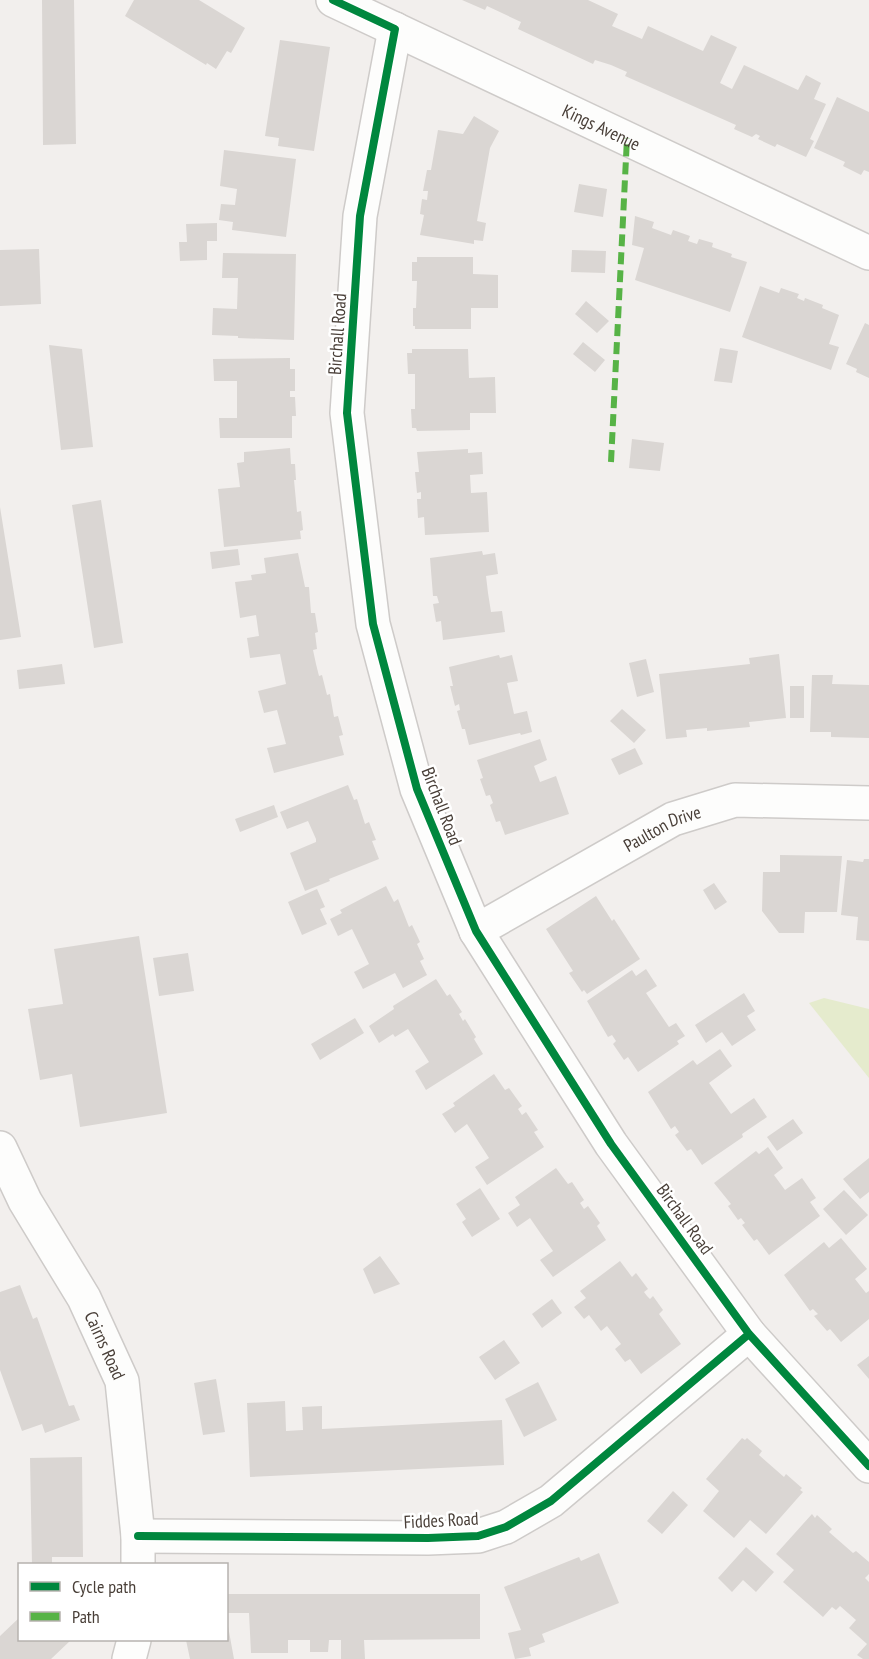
<svg xmlns="http://www.w3.org/2000/svg" width="869" height="1659" font-family="'PT Sans Narrow',sans-serif">
	<style>
		.green { fill: #e5ebcd }
		.building { fill: #dad6d3 }
		.lines { fill: none; stroke-linecap: round; stroke-linejoin: round }
		.minor-casing { stroke: #cecbc9; stroke-width: 36 }
		.minor { stroke: #fdfdfc; stroke-width: 33 }
		.quiet { stroke: #57b346; stroke-width: 6; stroke-dasharray: 12 6; stroke-linecap: butt }
		.cycleway-casing { stroke: #fff; stroke-width: 11 }
		.cycleway { stroke: #00873e; stroke-width: 8 }
		.labels { text-anchor: middle; dominant-baseline: central; stroke-width: 5; stroke-linejoin: round; paint-order: stroke }
		.street-label { font-size: 18px; fill: #493f38; stroke: #fff }
	</style>
	<rect width="100%" height="100%" fill="#f2efed"/>
	<!-- green -->
	<path class="green" d="M824 998 869 1009V1078L809 1003Z"/>
	<!-- building -->
	<path class="building" d="M42 0H74L76 144 43 145Z
		M134 0H199L245 28 231 53 227 51 216 69 207 63 206 65 125 16Z
		M462 0H588L618 14 612 26 642 39 648 26 703 51 711 35 737 47 720 83 732 89 744 65 798 90 806 75 821 83 814 99 826 104 810 139 814 141 806 157 777 144 775 147 758 139 760 136 756 134 752 137 734 129 736 125 625 76 627 72 611 65 595 60 593 64 518 29 521 22 487 6 485 10Z
		M280 40 330 47 314 151 278 146 279 138 265 136Z
		M837 97 869 112V172L864 170 861 175 843 166 845 162 814 148Z
		M474 116 499 131 490 148 477 221 486 223 483 241 474 240V244L420 235 424 215 420 214 422 199 427 200 428 191H423L427 170H431L438 130 463 134Z
		M224 150 296 159 286 237 232 230 233 222 219 220 221 204 235 205 237 189 220 186Z
		M579 184 607 189 603 217 574 212Z
		M635 216 654 222 652 228 671 235 673 230 690 236 688 241 697 244 699 239 713 243 712 247 732 254 731 257 747 262 730 312 635 280 644 248 632 245Z
		M217 223V241H207V260L180 261 179 242H187L186 224Z
		M39 249 41 304 0 306V250Z
		M572 250 606 251 605 273 571 272Z
		M223 253 296 254 294 340 238 338V336L212 335 213 308 237 309 238 278H222Z
		M417 257H473V274L498 275V308H471V329H415V326H413V308H416L417 281H412V262H417Z
		M760 286 779 293 781 288 799 294 797 298 804 301 805 298 823 305 822 308 839 315 829 344 839 347 831 370 742 337Z
		M586 301 609 321 597 333 575 314Z
		M865 323 869 325V378L856 372 857 369 846 364Z
		M583 342 605 360 595 372 573 354Z
		M49 345 82 349 93 447 61 450Z
		M720 348 738 351 732 383 714 381Z
		M412 349H468L469 378 495 377 496 413H470V430L417 431 416 428H412L411 409H415V374H408L407 353H412Z
		M290 358V369H295V391H290V397H295L296 416H292V438H220L219 418H237V381H214L213 359Z
		M632 439 664 443 660 471 629 468Z
		M290 448 291 464H295L296 480H294L297 512 301 511 303 530 300 531 301 539 224 547 218 489 240 487 237 463 244 462V452Z
		M468 449V453L482 452 483 474 470 475 471 493 487 492 489 532 425 535 424 517 418 518 417 499H421V492L417 493 415 472H419L417 452Z
		M101 500 123 643 94 648 72 505Z
		M0 507 21 637 0 640Z
		M238 549 240 565 212 569 210 552Z
		M482 551 483 555 495 553 498 574 486 576 488 593 491 612 502 611 505 632 443 640 441 621 436 622 433 604 439 603 437 596H433L430 558Z
		M298 553 305 587H309L311 613H315L318 632 315 633 317 649 313 650 316 664 319 676 322 675 327 695 330 694 334 717 338 716 343 735 339 736 344 755 274 773 267 748 286 744 277 710 264 713 258 691 286 684 280 654 250 658 247 638 259 636 256 615 240 618 235 582 252 580 251 575 266 573 264 558Z
		M779 654 786 718 749 722 750 727 728 729 707 731V728L686 730 687 737 666 739 659 674 750 664 749 658Z
		M499 655 500 658 512 655 518 681 507 683 514 714 527 711 532 732 521 735 520 733 469 745 465 729H462L457 711 460 710 459 704 455 706 450 686H453L449 667Z
		M646 659 654 692 637 697 629 663Z
		M62 664 65 684 19 689 17 670Z
		M812 675H833L832 684 869 685V738L831 737V732H810Z
		M790 686H804V718H790Z
		M622 709 646 730 634 743 610 721Z
		M540 739 547 760 534 766 540 782 556 776 569 814 505 835 500 821 496 822 490 805 493 803 490 795 486 796 480 779 483 778 477 760Z
		M635 748 643 764 619 775 611 759Z
		M348 785 354 800 357 799 365 824 369 822 376 840 372 841 379 859 329 879 330 881 305 891 290 853 316 842V839L308 821 287 829 280 812Z
		M274 805 278 817 240 832 235 819Z
		M780 855 842 856 837 912H805L804 933H779L762 911 763 872H780Z
		M864 859H869V941L856 940 858 917 841 915 847 860 863 862Z
		M714 883 727 902 715 910 703 890Z
		M386 886 394 902 398 899 409 927 412 925 420 942 417 944 424 959 420 961 427 975 403 988 395 973 363 989 354 972 369 964 352 929 338 936 330 919 342 913 340 910Z
		M317 889 325 907 320 909 327 924 302 935 288 902Z
		M596 896 612 921 614 919 640 959 587 994 584 990 582 992 569 973 573 971 546 929Z
		M139 936 167 1113 80 1127 72 1074 40 1080 28 1009 63 1004 54 949Z
		M188 953 194 991 159 996 153 958Z
		M646 969 657 986 646 993 669 1027 676 1023 685 1036 677 1041 679 1044 638 1072 628 1057 624 1060 613 1044 616 1041 612 1035 608 1037 587 1001 632 970 636 976Z
		M436 979 447 996 450 994 462 1012 459 1014 463 1021 465 1019 476 1037 474 1039 483 1054 426 1090 415 1071 429 1062 408 1029 395 1037 393 1034 379 1043 369 1026 394 1009 393 1006Z
		M744 993 755 1011 747 1016 756 1030 732 1046 722 1032 706 1043 695 1025Z
		M355 1018 364 1033 320 1060 311 1044Z
		M720 1049 732 1066 709 1083 731 1114 754 1098 767 1117 742 1134 743 1137 702 1165 691 1149 687 1151 675 1135 679 1132 675 1126 671 1129 648 1092 693 1060 697 1065Z
		M494 1074 505 1090 509 1088 522 1106 518 1109 522 1115 526 1112 538 1130 534 1132 544 1147 487 1185 475 1167 489 1158 467 1124 455 1133 442 1114 455 1106 453 1103Z
		M793 1119 803 1133 777 1151 767 1137Z
		M768 1147 783 1168 774 1175 785 1190 802 1178 816 1198 810 1202 820 1216 769 1255 757 1239 754 1241 742 1225 745 1223 741 1218 738 1220 728 1206 731 1204 714 1183 756 1151 759 1154Z
		M869 1158V1192L860 1199 843 1179Z
		M556 1168 568 1184 572 1182 584 1200 580 1203 584 1209 588 1206 600 1223 597 1226 606 1240 553 1277 540 1260 553 1251 541 1234 530 1218 517 1227 508 1213 520 1205 515 1197Z
		M480 1188 500 1219 472 1237 462 1222 466 1219 456 1204Z
		M844 1190 868 1215 846 1235 823 1209Z
		M841 1238 867 1269 855 1279 866 1293 869 1291V1319L841 1342 830 1329 827 1331 814 1316 818 1314 813 1309 810 1311 784 1275 824 1242 829 1248Z
		M380 1256 400 1284 374 1294 363 1269Z
		M620 1261 632 1277 636 1273 648 1289 644 1292 647 1296 650 1299 653 1296 663 1310 659 1314 681 1344 641 1374 630 1359 625 1362 615 1349 621 1344 607 1326 601 1331 589 1315 584 1319 574 1307 586 1298 580 1291Z
		M20 1285 33 1319 37 1317 69 1406 74 1405 80 1420 45 1433 42 1424 22 1431 0 1370V1292Z
		M552 1299 562 1313 542 1328 532 1314Z
		M504 1340 520 1363 495 1380 479 1357Z
		M869 1356V1379L857 1365Z
		M216 1379 225 1432 203 1435 194 1383Z
		M538 1382 557 1420 524 1437 505 1399Z
		M285 1401 286 1431 303 1430 302 1407 322 1406V1429L502 1420 504 1465 250 1477 247 1403Z
		M742 1438 745 1440 747 1438 762 1451 759 1455 784 1477 786 1474 802 1488 800 1490 803 1492 766 1534 750 1520 734 1538 703 1511 719 1491 706 1479Z
		M82 1457 83 1557H52V1564H32L30 1458Z
		M673 1491 688 1505 662 1534 647 1521Z
		M812 1514 815 1518 817 1515 832 1529 829 1532 853 1553 856 1551 869 1562V1574L865 1578 869 1582V1659H863L857 1655 867 1644 849 1628 856 1620 840 1606 836 1610 832 1607 823 1617 783 1582 794 1570 776 1554Z
		M746 1547 774 1572 756 1592 743 1580 732 1592 718 1578Z
		M599 1553 619 1603 542 1634 545 1642 529 1648 531 1656 515 1659 508 1633 521 1630 504 1587 579 1557 581 1561Z
		M226 1594H480V1639L364 1640 365 1659H341V1640H329L328 1652H310V1640H288V1653H251L249 1613H226Z
		M20 1617V1640H71L51 1659H0V1636Z
		M228 1626 234 1659H190L186 1640H226Z"/>
	<g class="lines">
		<!-- minor casing -->
		<g class="minor-casing">
			<g id="minor">
				<path id="s1" d="M333 0 869 253"/>
				<path d="M395 29 360 216 347 413 373 624 417 789 476 931 611 1144 749 1334 869 1466"/>
				<path id="s2" d="M476 931 673 819 735 800 869 803"/>
				<path id="s3" d="M0 1148 25 1201 84 1298 122 1381 138 1536V1564"/>
				<path d="M138 1536 428 1538 478 1536 506 1527 551 1501 749 1334"/>
				<path d="M129 1659 134 1640"/>
			</g>
		</g>
		<!-- minor -->
		<use href="#minor" class="minor"/>
		<!-- quiet -->
		<path class="quiet" d="M611 462 627 138"/>
		<!-- cycleway casing -->
		<g class="cycleway-casing">
			<path id="cycleway" d="M333 0 395 29 360 216 347 413 373 624 417 789 476 931 611 1144 749 1334 869 1466
				M138 1536 428 1538 478 1536 506 1527 551 1501 749 1334"/>
		</g>
		<!-- cycleway -->
		<use href="#cycleway" class="cycleway"/>
	</g>
	<g class="labels">
		<!-- street labels -->
		<g class="street-label">
			<text stroke="none"><textPath href="#s1" startOffset="297">Kings Avenue</textPath></text>
			<text transform="translate(337 334) rotate(-86)">Birchall Road</text>
			<text transform="translate(442 806) rotate(69)">Birchall Road</text>
			<text stroke="none"><textPath href="#s2" startOffset="213">Paulton Drive</textPath></text>
			<text transform="translate(685 1219) rotate(54)">Birchall Road</text>
			<text stroke="none"><textPath href="#s3" startOffset="224">Cairns Road</textPath></text>
			<text transform="translate(441 1520) rotate(-3)">Fiddes Road</text>
		</g>
	</g>
	<!-- legend -->
	<rect x="18" y="1563" width="210" height="78" fill="#ffffff" stroke="#b6b2af" stroke-width="1.5"/>
	<rect x="30" y="1582" width="30" height="9" fill="#00873e" stroke="#b6b2af" stroke-width="1.5"/>
	<text x="72" y="1593" font-size="18" fill="#493f38">Cycle path</text>
	<rect x="30" y="1612" width="30" height="9" fill="#57b346" stroke="#b6b2af" stroke-width="1.5"/>
	<text x="72" y="1623" font-size="18" fill="#493f38">Path</text>
</svg>
